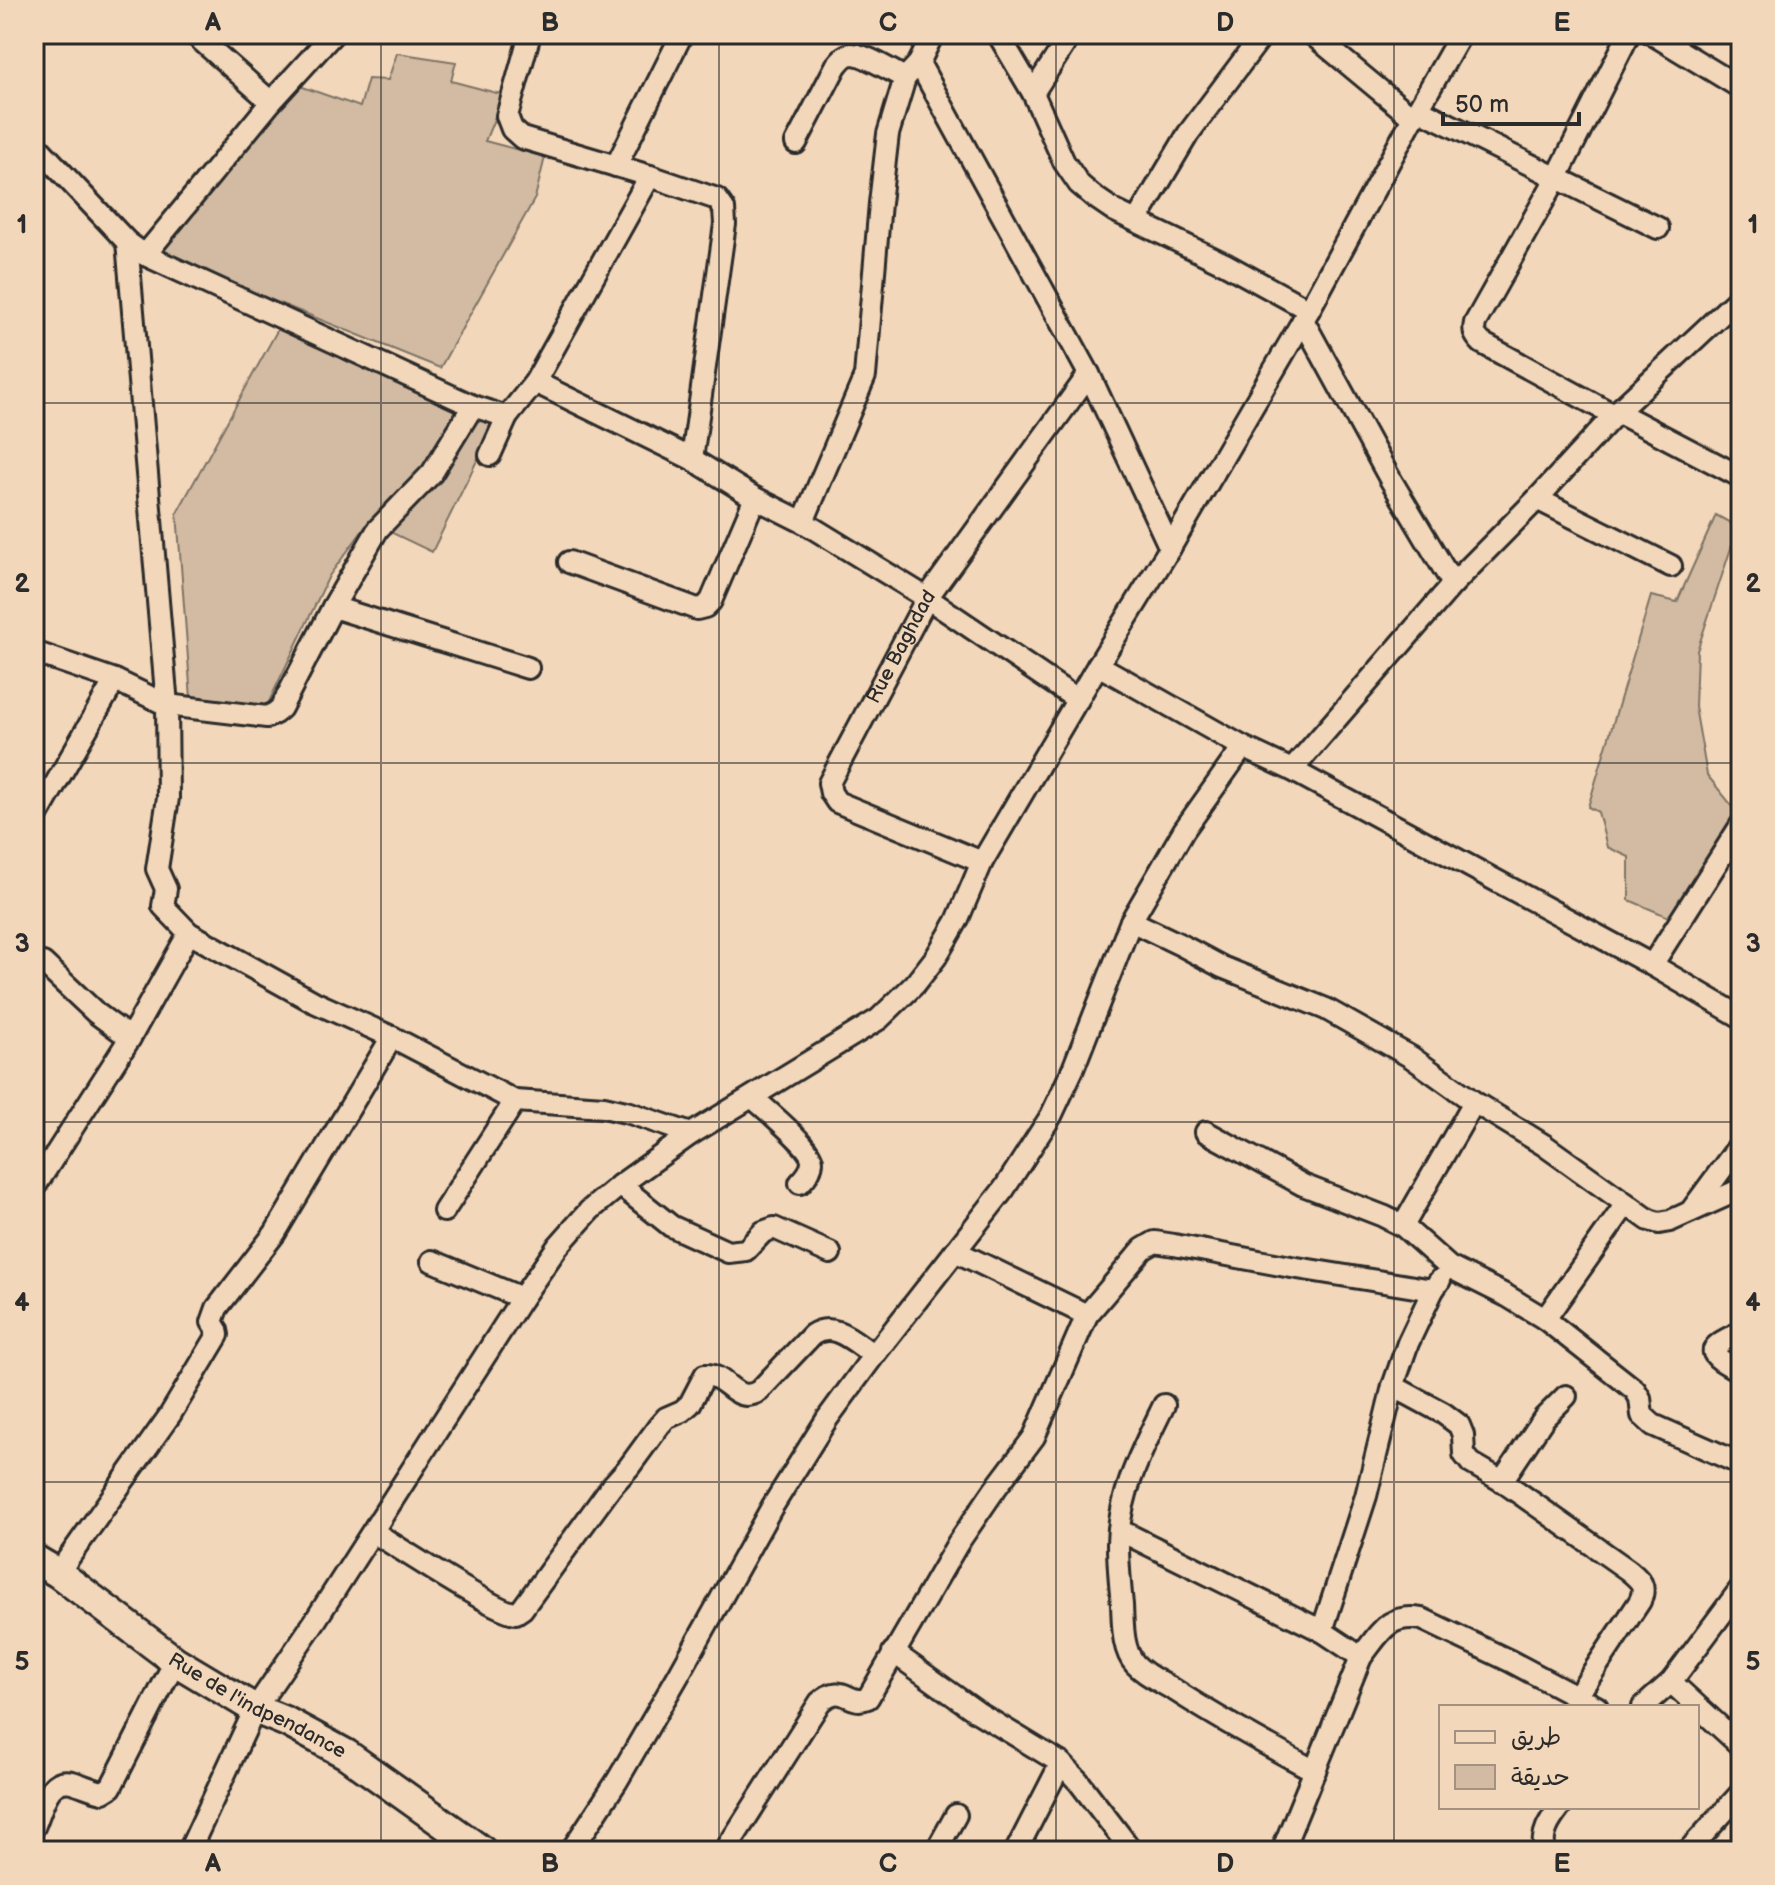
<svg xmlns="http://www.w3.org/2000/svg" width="1775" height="1885" font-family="'Balsamiq Sans','Playpen Sans Arabic',sans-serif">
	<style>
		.green { fill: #d2bba2; stroke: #7e7366; stroke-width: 2 }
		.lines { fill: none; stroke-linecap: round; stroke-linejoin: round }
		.street-casing { stroke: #2b2b2b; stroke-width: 26 }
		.secondary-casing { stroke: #2b2b2b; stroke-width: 34 }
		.street { stroke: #f3d7ba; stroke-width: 20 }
		.secondary { stroke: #f3d7ba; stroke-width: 28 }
		.grid { fill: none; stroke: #2b2b2b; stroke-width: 2; stroke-opacity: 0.55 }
		.labels { text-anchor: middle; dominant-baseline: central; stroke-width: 6; stroke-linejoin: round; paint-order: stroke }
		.street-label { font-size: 20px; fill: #2b2b2b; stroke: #f3d7ba }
		.neatline { fill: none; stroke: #2b2b2b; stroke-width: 3 }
		.grid-label { font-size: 26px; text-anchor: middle; font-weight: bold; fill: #2b2b2b }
	</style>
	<rect width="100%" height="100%" fill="#f3d7ba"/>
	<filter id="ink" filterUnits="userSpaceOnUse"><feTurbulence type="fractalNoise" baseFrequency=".0125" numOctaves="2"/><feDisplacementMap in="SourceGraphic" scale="16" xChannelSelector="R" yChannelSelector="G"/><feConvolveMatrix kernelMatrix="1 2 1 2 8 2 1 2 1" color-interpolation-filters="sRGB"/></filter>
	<g filter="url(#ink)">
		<!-- green -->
		<path class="green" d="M397 53 456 62 451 81 504 95 485 141 545 157 535 198 440 368 158 254 297 85 360 107 368 79 388 80Z
			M278 329 462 411 419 483 369 522 329 576 267 706 191 698 177 513Z
			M477 418 496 422 432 552 388 531Z
			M1716 515 1738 527 1697 651 1695 707 1707 775 1738 813 1671 918 1629 900V857L1607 847 1598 812 1588 807 1651 596 1677 602Z"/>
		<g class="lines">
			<!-- street casing -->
			<g class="street-casing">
				<g id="street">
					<path d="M194 34 271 102"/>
					<path d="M530 34 507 116 512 129 522 138 650 176 717 199 724 209 725 224 692 459"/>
					<path d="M998 34 1033 93 1064 162 1079 184 1093 196 1115 211 1225 264 1309 310"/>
					<path d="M1312 34 1413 118"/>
					<path d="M1652 34 1741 88"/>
					<path d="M919 63 1089 374 1170 548"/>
					<path d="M1033 93 1071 34"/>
					<path d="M1418 109 1658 228"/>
					<path d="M34 143 127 242 145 255 473 406 507 417"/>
					<path d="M796 143 836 66C840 61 844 55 851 54 863 53 893 72 905 78"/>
					<path d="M616 166 682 34"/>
					<path d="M1137 220 1188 134 1263 34"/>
					<path d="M127 242 167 705 168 798 157 869 166 889 163 906 189 933 314 1002 392 1037 515 1101 604 1107 630 1113 691 1134"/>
					<path d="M145 255 271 102 333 34"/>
					<path d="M1303 320 1389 477 1453 584"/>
					<path d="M535 382 692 459 755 498 803 522 927 598 1078 700"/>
					<path d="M1617 412 1741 477"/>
					<path d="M1614 415 1482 343C1475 336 1473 332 1475 323L1557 177 1629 34"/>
					<path d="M490 455 507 417 535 382 650 176"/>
					<path d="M1537 499 1671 566"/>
					<path d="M803 522 865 376 880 203 888 134 905 78 919 63 933 34"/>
					<path d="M569 562 697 609 705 607 711 601 755 498"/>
					<path d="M333 607 528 668"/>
					<path d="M34 652 115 680 167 705 267 717 275 713 281 708 333 607 378 529 432 473 473 406"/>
					<path d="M1098 665 1243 747 1292 770 1652 965 1741 1017"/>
					<path d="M1292 770 1453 584 1537 499 1617 412 1741 296"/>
					<path d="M34 821 115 680"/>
					<path id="s1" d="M982 862 837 802 831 793 829 783 927 598 1089 374"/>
					<path d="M1131 921 1181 945 1222 967 1326 1009 1411 1057 1474 1102 1544 1145 1649 1220 1659 1223 1670 1221 1741 1189"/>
					<path d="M43 963 96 1013 130 1038"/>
					<path d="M1652 965 1741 825"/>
					<path d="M752 1097C764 1108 812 1147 812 1161 812 1170 806 1177 800 1183"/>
					<path d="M1206 1132 1303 1185 1383 1216 1403 1226 1449 1267 1507 1296 1545 1319 1635 1390 1640 1398 1642 1415 1653 1425 1741 1464"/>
					<path d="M620 1185 671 1226 728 1252 746 1250 763 1232 774 1228 830 1253"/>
					<path d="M34 1188 130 1038 189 933"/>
					<path d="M444 1211 515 1101"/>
					<path d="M1691 1211 1741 1143"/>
					<path d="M1403 1226 1474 1102"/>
					<path d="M955 1251 1087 1315"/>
					<path d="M432 1261 522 1298"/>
					<path d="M1545 1319 1626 1204"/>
					<path d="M1741 1332C1702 1350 1707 1353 1741 1372"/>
					<path d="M1393 1386 1443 1413 1459 1425 1463 1435 1464 1454 1471 1463 1502 1481 1628 1570C1640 1580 1647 1585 1640 1601L1577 1696"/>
					<path d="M1164 1405C1142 1450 1119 1493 1118 1544 1118 1564 1120 1585 1122 1605 1123 1623 1122 1650 1135 1664 1146 1676 1163 1683 1176 1691 1221 1720 1268 1746 1315 1771"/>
					<path d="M1502 1481 1544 1418 1566 1396"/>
					<path d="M1119 1530 1322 1631 1361 1657"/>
					<path d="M373 1532C397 1546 497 1613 516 1613L522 1609 611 1487 629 1467 659 1426 666 1418 682 1411 690 1404 705 1375C726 1373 735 1406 759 1391L812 1335C834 1320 854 1342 874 1355"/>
					<path d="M58 1573 170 1415 218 1335 217 1330 212 1322 217 1308 275 1233 392 1037"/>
					<path d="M1322 1631 1366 1496 1393 1386 1408 1343 1433 1290 1440 1280"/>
					<path d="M893 1652 977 1712 1061 1763 1079 1782 1132 1851"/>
					<path d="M1671 1682 1741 1588"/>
					<path d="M1643 1707 1671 1682 1741 1746"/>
					<path d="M34 1827C42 1810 47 1776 72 1782 83 1785 92 1790 103 1792L111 1787 175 1661"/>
					<path d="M189 1851 255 1709 315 1621 522 1298 558 1246 590 1210 620 1185 691 1134 879 1019 915 984 936 957 957 921 982 862 1098 665 1170 548 1309 310 1413 118 1461 34"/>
					<path d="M571 1851 617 1781 678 1676 772 1507 827 1419 874 1355 1004 1189 1051 1116 1073 1069 1131 921 1184 830 1243 747"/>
					<path d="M725 1851 820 1702C844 1681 848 1707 868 1698L958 1543 995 1489 1034 1437 1087 1315 1143 1249 1155 1242 1174 1245 1291 1267 1433 1290"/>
					<path d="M936 1851 956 1815"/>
					<path d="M1016 1851 1061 1763"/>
					<path d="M1282 1851 1361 1657C1380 1633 1388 1613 1422 1619L1510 1661 1597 1707"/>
					<path d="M1545 1851C1540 1834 1550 1820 1560 1807"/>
					<path d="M1688 1851 1741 1793"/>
				</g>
			</g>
			<!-- secondary casing -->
			<g class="secondary-casing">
				<g id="secondary">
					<path id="s2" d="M34 1559 58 1573 175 1661 255 1709 287 1722 346 1754 482 1851"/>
				</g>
			</g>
			<!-- street -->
			<use href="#street" class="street"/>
			<!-- secondary -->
			<use href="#secondary" class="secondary"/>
		</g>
	</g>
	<!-- grid -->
	<path class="grid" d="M381 34V1851M719 34V1851M1056 34V1851M1394 34V1851M34 403H1741M34 763H1741M34 1122H1741M34 1482H1741"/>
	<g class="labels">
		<!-- street labels -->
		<g class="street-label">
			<text stroke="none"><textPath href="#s1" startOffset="332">Rue Baghdad</textPath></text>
			<text stroke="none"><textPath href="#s2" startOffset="268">Rue de l'indpendance</textPath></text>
		</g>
	</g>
	<!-- margin -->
	<rect width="1775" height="1885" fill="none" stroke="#f3d7ba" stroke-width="88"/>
	<!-- legend -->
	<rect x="1439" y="1705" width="260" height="104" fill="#f3d7ba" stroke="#a39281" stroke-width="2"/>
	<rect x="1455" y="1731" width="40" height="12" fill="#f3d7ba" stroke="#a39281" stroke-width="2"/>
	<text x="1511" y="1745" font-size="24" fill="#2b2b2b">طريق</text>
	<rect x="1455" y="1765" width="40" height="24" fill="#d2bba2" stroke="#a39281" stroke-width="2"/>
	<text x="1511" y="1785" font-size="24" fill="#2b2b2b">حديقة</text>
	<!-- scale -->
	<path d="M1443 112v12h136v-12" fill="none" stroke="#2b2b2b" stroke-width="4"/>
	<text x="1455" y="112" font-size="24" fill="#2b2b2b" stroke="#f3d7ba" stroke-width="6" paint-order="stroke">50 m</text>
	<rect x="44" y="44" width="1687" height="1797" class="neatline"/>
	<g class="grid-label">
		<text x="213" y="31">A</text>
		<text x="550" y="31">B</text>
		<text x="888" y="31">C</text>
		<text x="1225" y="31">D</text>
		<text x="1562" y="31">E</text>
		<text x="22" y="233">1</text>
		<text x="1753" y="233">1</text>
		<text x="22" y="592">2</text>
		<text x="1753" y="592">2</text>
		<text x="22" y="952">3</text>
		<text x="1753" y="952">3</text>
		<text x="22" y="1311">4</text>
		<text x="1753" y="1311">4</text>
		<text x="22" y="1670">5</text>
		<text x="1753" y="1670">5</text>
		<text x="213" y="1872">A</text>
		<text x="550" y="1872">B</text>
		<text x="888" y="1872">C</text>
		<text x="1225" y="1872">D</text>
		<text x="1562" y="1872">E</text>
	</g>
</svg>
